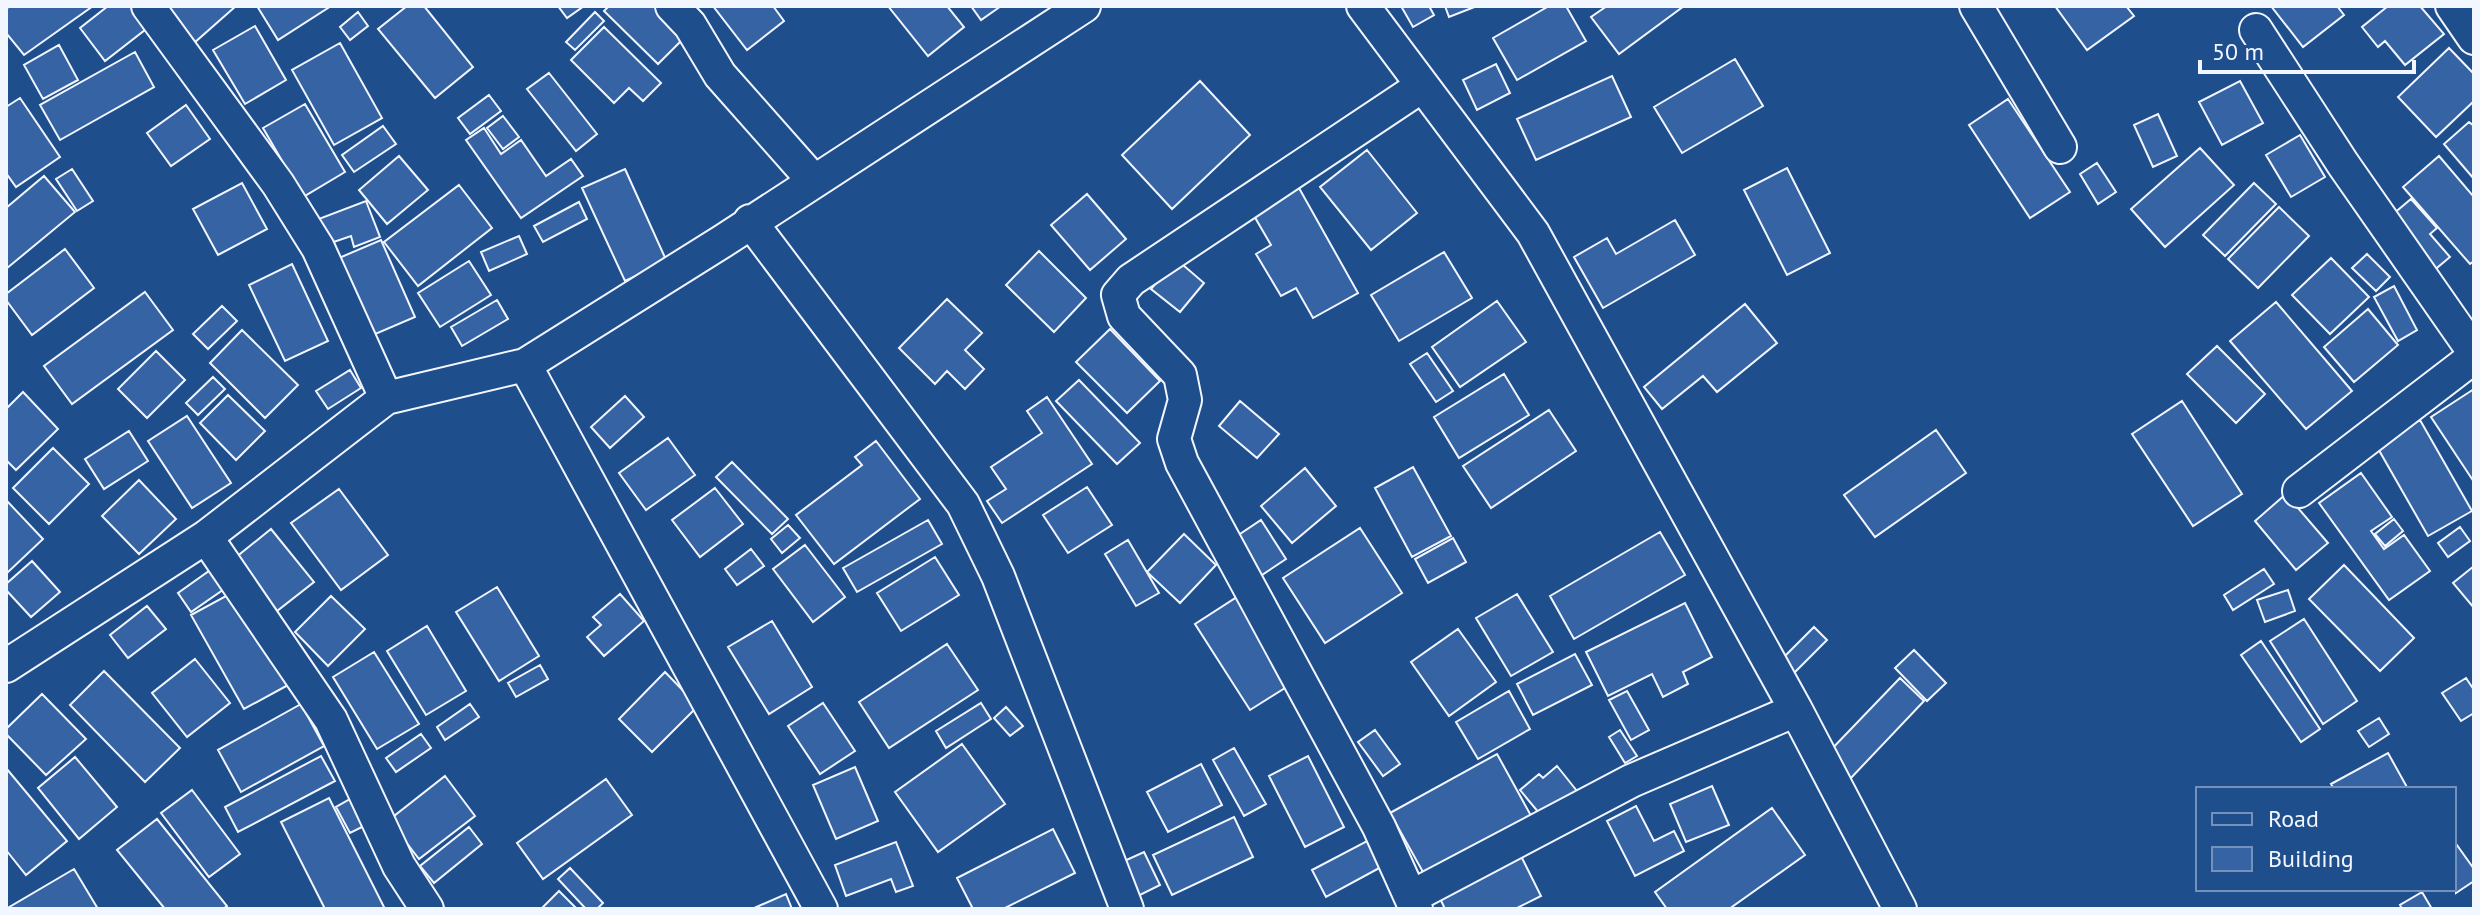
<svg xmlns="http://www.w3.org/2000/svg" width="2480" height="915" font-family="'PT Sans',sans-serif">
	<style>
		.building { fill: #3563a3; stroke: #f2f6ff; stroke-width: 2 }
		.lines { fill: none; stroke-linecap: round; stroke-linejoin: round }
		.minor-casing { stroke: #f2f6ff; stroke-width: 36 }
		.minor { stroke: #1f4e8c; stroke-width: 32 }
	</style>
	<rect width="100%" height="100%" fill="#1f4e8c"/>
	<!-- building -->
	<path class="building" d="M10 6H93L24 55 6 33V9Z
		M108 6H134L150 26 105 61 80 28Z
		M172 6H236L194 43 166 11Z
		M257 6H331L278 40Z
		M407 6H424L473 67 435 98 378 29Z
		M558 6H584L567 18Z
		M609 6H655L686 36 658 64 604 11Z
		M713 6H773L784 21 747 50Z
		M888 6H947L964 27 928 56Z
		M971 6H1001L981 20Z
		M1401 6H1429L1434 15 1413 27Z
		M1445 6H1477L1449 17Z
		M1549 6H1566L1586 41 1517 80 1493 38Z
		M1607 6H1684L1619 54 1591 17Z
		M2055 6H2126L2134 16 2087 50Z
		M2271 6H2337L2344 15 2303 47Z
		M2388 6H2420L2444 34 2405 65 2385 41 2378 47 2362 27Z
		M358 12 368 26 350 40 340 27Z
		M595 12 604 21 575 50 566 42Z
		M255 26 286 80 245 104 213 50Z
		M604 27 661 83 643 101 629 88 614 103 571 60Z
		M340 43 382 118 334 145 292 70Z
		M59 45 78 80 43 99 24 65Z
		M2449 48 2474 74V101L2436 137 2398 97Z
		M135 52 154 87 60 140 40 105Z
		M1735 59 1763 106 1682 153 1654 107Z
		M1496 64 1510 93 1477 110 1463 80Z
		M549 73 597 134 576 151 527 89Z
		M1612 76 1631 117 1536 160 1517 119Z
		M1200 81 1250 135 1172 209 1122 155Z
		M2240 81 2263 123 2222 145 2199 102Z
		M489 95 501 111 470 134 458 118Z
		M20 98 60 157 16 187 6 173V107Z
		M2008 99 2070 192 2030 218 1969 125Z
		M305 104 345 172 303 197 263 128Z
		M186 105 210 139 171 166 147 133Z
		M2158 114 2177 156 2153 167 2134 125Z
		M503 116 519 137 503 149 487 128Z
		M2469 122 2474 126V179L2444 144Z
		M383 126 396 144 354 172 342 155Z
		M484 128 501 154 521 140 546 176 571 159 583 176 521 218 466 140Z
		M2300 135 2325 177 2291 197 2266 155Z
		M2200 148 2234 185 2165 247 2131 209Z
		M1367 150 1417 213 1371 250 1320 187Z
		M399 156 428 190 387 224 359 190Z
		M2439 156 2474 197V261L2470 264 2403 187Z
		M2097 163 2116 192 2098 204 2080 174Z
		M1787 168 1830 253 1787 275 1744 190Z
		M72 169 93 201 77 211 56 179Z
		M625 169 667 262 625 281 582 188Z
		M44 176 75 212 6 269V208Z
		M242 183 267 229 218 255 193 209Z
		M2254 183 2276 204 2225 256 2203 235Z
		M459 185 492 228 418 286 384 242Z
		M1299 188 1358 293 1313 318 1296 288 1281 296 1256 254 1271 245 1253 214Z
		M1087 194 1126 239 1090 270 1051 225Z
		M2411 199 2437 228 2430 234 2450 257 2432 272 2386 220Z
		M366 201 380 237 354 247 351 236 325 245 316 220Z
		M579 202 587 219 543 242 534 226Z
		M2279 207 2309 236 2258 288 2228 259Z
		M1675 220 1695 255 1603 308 1574 257 1607 238 1616 254Z
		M519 236 527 254 489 271 481 252Z
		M381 240 415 317 373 335 339 258Z
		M65 249 94 288 32 335 6 300V294Z
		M1039 251 1086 298 1054 332 1006 285Z
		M1444 252 1472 298 1399 341 1371 295Z
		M2367 254 2390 277 2376 291 2352 268Z
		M2331 258 2369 297 2330 334 2292 295Z
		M1176 259 1204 283 1180 312 1151 289Z
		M469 261 491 295 440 327 418 293Z
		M292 264 328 341 285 361 249 285Z
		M2394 286 2417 330 2398 341 2374 297Z
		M145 292 173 330 72 404 44 366Z
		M947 299 982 333 965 350 984 369 965 389 947 371 935 384 899 348Z
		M497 300 508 319 462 346 451 327Z
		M1497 301 1526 342 1460 387 1432 347Z
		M2276 302 2352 391 2306 429 2230 341Z
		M1745 304 1777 343 1717 392 1703 376 1662 409 1644 387Z
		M222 306 237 321 208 349 193 334Z
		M2368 309 2398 345 2354 382 2324 347Z
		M1110 329 1160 381 1127 413 1076 362Z
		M242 330 298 385 265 418 210 363Z
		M2217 346 2265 394 2236 423 2187 374Z
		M156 351 185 380 147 418 118 389Z
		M1427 353 1453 391 1436 402 1410 364Z
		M350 370 361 388 328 409 316 391Z
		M1504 374 1529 415 1459 458 1434 417Z
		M213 377 225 389 198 415 186 403Z
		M1079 380 1140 443 1117 464 1056 401Z
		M2474 389V482L2431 417Z
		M23 392 58 429 16 470 6 460V409Z
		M228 395 265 431 236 460 200 423Z
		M625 396 644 417 610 448 591 427Z
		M1047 397 1092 464 1002 523 987 501 1006 489 991 467 1042 433 1027 411Z
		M1240 401 1279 434 1257 458 1219 426Z
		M2182 401 2242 494 2193 526 2132 434Z
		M1549 410 1576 451 1491 508 1463 466Z
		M187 416 231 483 192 508 148 441Z
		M2420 420 2472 511 2428 536 2376 445Z
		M1936 430 1966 473 1875 537 1844 495Z
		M129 431 148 461 104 489 85 459Z
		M668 438 695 475 646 510 619 473Z
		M876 441 920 499 834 564 796 515 862 465 855 457Z
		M53 448 89 484 49 524 13 488Z
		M732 462 788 519 772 534 716 477Z
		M1413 467 1451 536 1412 557 1375 488Z
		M1305 468 1336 506 1292 543 1261 506Z
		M2361 473 2392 517 2371 531 2384 549 2404 535 2430 571 2389 600 2319 503Z
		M139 480 176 519 139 554 102 516Z
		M1087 487 1112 525 1068 553 1043 515Z
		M715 488 743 524 700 557 672 520Z
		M339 489 388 555 341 590 291 523Z
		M2286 494 2328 543 2296 570 2255 521Z
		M6 500 43 539 6 574Z
		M2394 519 2403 531 2385 546 2375 534Z
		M928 520 942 544 857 592 843 568Z
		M1261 520 1286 559 1259 577 1234 538Z
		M788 525 800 538 782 553 771 539Z
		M2460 527 2470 541 2448 557 2438 543Z
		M1360 528 1402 593 1325 643 1283 578Z
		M271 529 314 582 277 611 235 558Z
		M1660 532 1685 575 1574 639 1550 596Z
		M1184 534 1216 565 1180 603 1147 572Z
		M1453 538 1466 562 1428 583 1415 559Z
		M1128 540 1159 593 1136 606 1105 554Z
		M805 545 845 597 813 622 773 569Z
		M751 549 764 566 737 585 725 569Z
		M935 557 959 595 901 631 877 593Z
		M32 561 60 592 31 617 6 590V584Z
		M2344 565 2414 638 2380 671 2309 599Z
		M216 566 230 585 191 612 178 593Z
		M2474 566V608L2453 583Z
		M2264 569 2274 584 2233 610 2224 595Z
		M497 587 539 656 499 681 456 612Z
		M237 590 290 684 244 709 191 615Z
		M2288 590 2295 611 2265 622 2257 600Z
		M620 594 644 621 604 656 587 637 601 625 593 617Z
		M1517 594 1553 652 1511 676 1476 618Z
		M331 596 365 629 328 666 295 632Z
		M1237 597 1293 683 1250 710 1195 624Z
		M1685 603 1712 657 1683 672 1688 684 1663 697 1652 674 1608 696 1586 652Z
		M147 606 166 629 128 658 110 635Z
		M2304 619 2357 701 2323 724 2270 641Z
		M772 621 812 687 769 714 728 647Z
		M427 626 466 691 426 715 387 651Z
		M1814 627 1827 640 1791 676 1778 663Z
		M1458 629 1496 682 1449 716 1411 662Z
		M2261 641 2320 729 2301 742 2241 655Z
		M947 644 978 690 889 748 859 702Z
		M1914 650 1946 683 1927 701 1895 668Z
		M374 652 419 724 377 749 333 677Z
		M1575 654 1592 685 1533 715 1517 684Z
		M195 659 230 703 187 737 152 693Z
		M540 665 548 679 516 697 508 683Z
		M104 671 180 748 145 782 70 705Z
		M665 672 698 706 652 752 619 719Z
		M1900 678 1924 701 1849 780 1825 756Z
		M2466 678 2474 690V713L2461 721 2442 693Z
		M1509 691 1530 729 1478 759 1456 722Z
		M1627 691 1649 730 1631 740 1609 700Z
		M42 694 86 739 46 775 6 734V729Z
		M823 703 855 751 820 774 788 726Z
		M981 703 991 719 946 748 936 731Z
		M301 704 324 746 241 792 218 750Z
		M470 704 479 717 445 740 437 727Z
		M1006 707 1023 726 1010 736 994 718Z
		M2379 718 2389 734 2369 747 2358 731Z
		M1375 730 1400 764 1383 776 1358 742Z
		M1620 730 1637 756 1625 763 1609 737Z
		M421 734 431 748 396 772 386 758Z
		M962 744 1005 804 938 852 895 792Z
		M1234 748 1266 804 1244 816 1213 760Z
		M2388 753 2408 789H2334L2331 784Z
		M1497 754 1535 823 1428 881 1390 813Z
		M321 756 335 781 238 832 225 807Z
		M1308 756 1344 827 1305 847 1269 776Z
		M75 757 117 807 79 839 38 788Z
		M1201 764 1222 805 1168 832 1147 792Z
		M1557 766 1577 791 1544 819 1520 790 1539 774 1543 778Z
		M855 767 878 821 836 839 813 785Z
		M6 768 67 841 26 875 6 850Z
		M445 776 475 816 419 859 389 820Z
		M606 779 632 815 543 879 517 843Z
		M1712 786 1729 825 1686 842 1670 804Z
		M192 790 240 854 209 877 161 813Z
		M329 798 385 909H325L281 822Z
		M352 798 366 825 350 833 336 807Z
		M1636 806 1654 841 1674 831 1684 851 1635 876 1607 821Z
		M1772 808 1805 855 1729 909H1667L1655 892Z
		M1234 817 1253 857 1172 895 1153 855Z
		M157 819 227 906 223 909H165L117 850Z
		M469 827 482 844 434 883 420 866Z
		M1053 829 1075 873 1003 909H973L957 878Z
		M1369 840 1383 866 1326 897 1312 870Z
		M2454 841 2474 869V881L2456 893Z
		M896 842 913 886 896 892 891 879 846 896 835 865Z
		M1518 850 1541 896 1515 909H1445L1436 890Z
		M1144 852 1160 885 1138 896 1122 862Z
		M570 868 603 903 597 909H586L558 879Z
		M74 869 98 909H6Z
		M559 891 577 909H541Z
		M2422 892 2432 909H2402L2400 905Z
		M786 894 792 909H752Z"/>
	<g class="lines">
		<!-- minor casing -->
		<g class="minor-casing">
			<path id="minor" d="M148 6 278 184 318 248 386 398
				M672 6 690 25 720 75 813 180
				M1363 6 1533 233 1796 710 1900 909
				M1976 6 2060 147
				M2452 6 2474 38
				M2256 30 2343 164 2474 352
				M750 221 963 504 998 576 1127 909
				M525 365 821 909
				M2299 491 2474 357
				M206 537 331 720 399 866 427 909
				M6 666 206 537 386 398 525 365 723 241 1084 6
				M1411 897 1631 781 1796 710
				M1416 909 1379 827 1182 463 1174 439 1185 400 1180 375 1124 316 1118 295 1131 280 1422 86"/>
		</g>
		<!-- minor -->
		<use href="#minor" class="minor"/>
	</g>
	<!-- border -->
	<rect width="2480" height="915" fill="none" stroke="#f2f6ff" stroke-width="16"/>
	<!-- legend -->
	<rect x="2196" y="787" width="260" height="104" fill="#1f4e8c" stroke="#7391ba" stroke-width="2"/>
	<rect x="2212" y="813" width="40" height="12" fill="#1f4e8c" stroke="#7391ba" stroke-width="2"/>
	<text x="2268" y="827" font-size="24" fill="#f2f6ff">Road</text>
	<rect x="2212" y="847" width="40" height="24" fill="#3563a3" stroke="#7391ba" stroke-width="2"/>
	<text x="2268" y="867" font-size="24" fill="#f2f6ff">Building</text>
	<!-- scale -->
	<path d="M2200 60v12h214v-12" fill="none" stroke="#f2f6ff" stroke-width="4"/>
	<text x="2212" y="60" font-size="24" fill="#f2f6ff" stroke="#1f4e8c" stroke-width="6" paint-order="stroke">50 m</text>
</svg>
